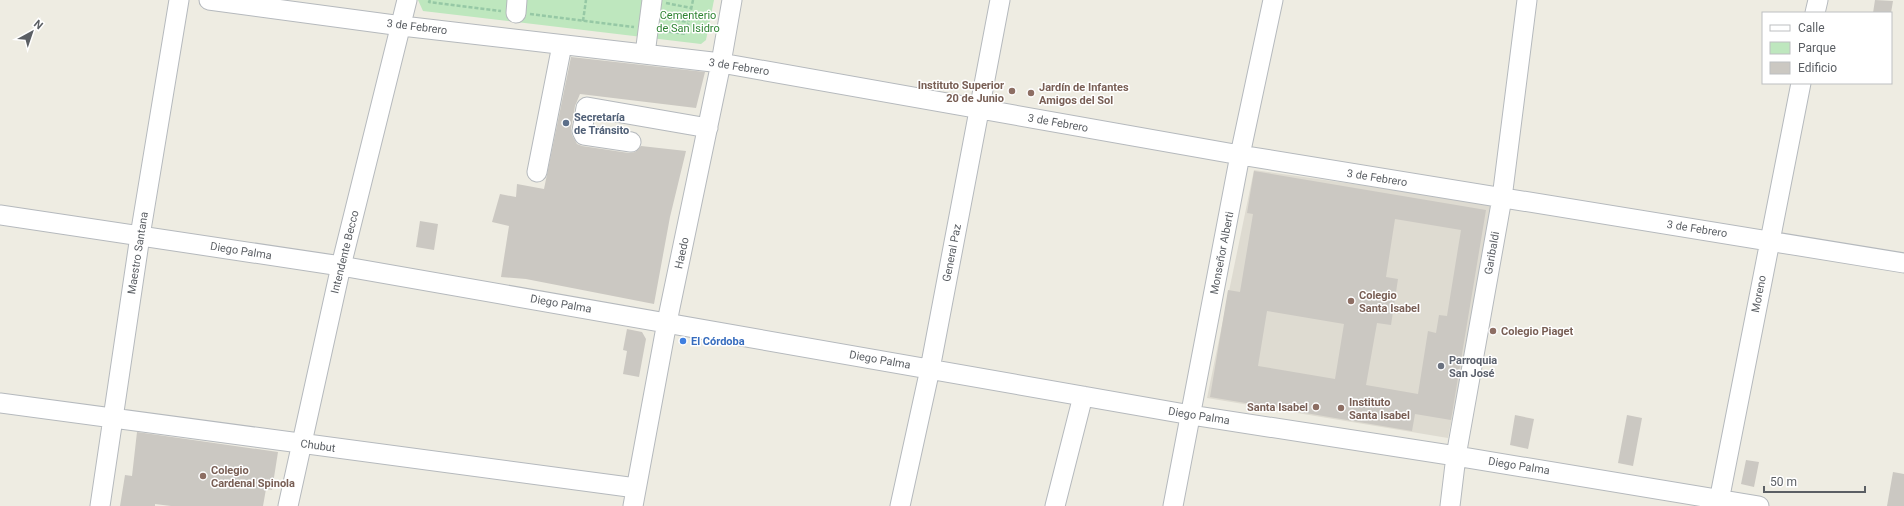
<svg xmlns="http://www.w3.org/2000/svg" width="1904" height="506" font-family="Roboto,sans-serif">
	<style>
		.education { fill: #dedbd1 }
		.green { fill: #bee7be }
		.building { fill: #cbc8c2; fill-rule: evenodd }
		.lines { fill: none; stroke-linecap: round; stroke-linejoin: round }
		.minor-casing { stroke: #b5b9bd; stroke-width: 21 }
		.path { stroke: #96c8a5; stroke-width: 2.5; stroke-dasharray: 4 2; stroke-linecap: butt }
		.minor { stroke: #fff; stroke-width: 19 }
		.education-dot { fill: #8d6e63; stroke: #fff; stroke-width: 1.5 }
		.service-dot { fill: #5c6f8a; stroke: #fff; stroke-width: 1.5 }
		.shop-dot { fill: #3f7fe0; stroke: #fff; stroke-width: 1.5 }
		.worship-dot { fill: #6b7280; stroke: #fff; stroke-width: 1.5 }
		.labels { text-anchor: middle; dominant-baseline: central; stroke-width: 3; stroke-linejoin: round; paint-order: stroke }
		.park-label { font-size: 11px; fill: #318535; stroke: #fff }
		.street-label { font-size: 11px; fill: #5b5f64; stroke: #fff }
		.education-label { font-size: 11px; font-weight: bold; fill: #785e54; stroke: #fff; text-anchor: start }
		.service-label { font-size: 11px; font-weight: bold; fill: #4e5e75; stroke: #fff; text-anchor: start }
		.shop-label { font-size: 11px; font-weight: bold; fill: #366cbe; stroke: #fff; text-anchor: start }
		.worship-label { font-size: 11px; font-weight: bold; fill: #5b616d; stroke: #fff; text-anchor: start }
	</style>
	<rect width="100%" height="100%" fill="#eeece2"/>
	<!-- education -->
	<path class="education" d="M1254 170 1495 204 1448 438 1207 398Z"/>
	<!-- green -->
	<path class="green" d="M418 0H714L706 40 701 44 423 11Z"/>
	<!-- building -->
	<path class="building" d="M1875 0 1893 1 1891 13H1873Z
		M571 57 705 72 696 108 580 94 575 106 571 129 572 135 577 144 582 146 629 153 635 152 641 146 686 151 670 217 654 304 526 279 501 277 509 226 492 222 500 194 516 197 517 184 544 189Z
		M1254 171 1486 210 1451 420 1415 414 1412 431 1210 397 1228 290 1240 292 1253 214 1247 213ZM1395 219 1461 230 1447 316 1439 315 1436 333 1428 331 1418 394 1366 385 1377 323 1391 325 1398 279 1386 277ZM1267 311 1344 324 1335 379 1258 366Z
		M420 221 438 224 434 250 416 247Z
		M627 329 642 332 646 339 639 377 623 374 627 351 623 350Z
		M1515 415 1534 419 1528 449 1510 445Z
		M1627 415 1642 418 1633 466 1618 463Z
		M137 432 278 452 272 490 266 489 263 506H171L155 504V506H120L125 475 132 476Z
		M1746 460 1759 462 1754 487 1741 484Z
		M1893 472 1904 474V506H1887Z"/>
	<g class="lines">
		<!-- minor casing -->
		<g class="minor-casing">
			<path id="minor" d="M209 0 402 26 721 63 1240 155 1904 263
				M516 13 517 0
				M1815 13 1818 0
				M645 54 652 0
				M631 142 584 135 582 131 586 108 587 107 708 128
				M537 172 562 45
				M0 215 341 266 1191 415 1456 456 1759 506
				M0 403 636 488
				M100 506 140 236 179 0
				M288 506 341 266 407 0
				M633 506 667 322 721 63 732 0
				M900 506 930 369 1000 0
				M1055 506 1083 396
				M1173 506 1240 155 1273 0
				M1450 506 1456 456 1502 198 1527 0
				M1718 506 1801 83"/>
		</g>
		<!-- path -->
		<path class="path" d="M430 0 429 2 501 11
			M666 3 691 8
			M530 14 634 27
			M664 18 688 22
			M583 21 586 0
			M663 31 686 34 693 0"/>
		<!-- minor -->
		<use href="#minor" class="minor"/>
	</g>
	<!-- markers -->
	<g class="education-dot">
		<circle cx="1012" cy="91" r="4"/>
		<circle cx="1031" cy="93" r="4"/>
		<circle cx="1351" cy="301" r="4"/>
		<circle cx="1493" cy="331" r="4"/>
		<circle cx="1316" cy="407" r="4"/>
		<circle cx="1341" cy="408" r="4"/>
		<circle cx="203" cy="476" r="4"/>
	</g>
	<circle class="service-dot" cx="566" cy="123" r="4"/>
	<circle class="shop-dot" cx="683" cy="341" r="4"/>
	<circle class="worship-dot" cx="1441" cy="366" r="4"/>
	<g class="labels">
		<!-- park labels -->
		<g class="park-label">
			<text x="688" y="15">Cementerio<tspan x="688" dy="13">de San Isidro</tspan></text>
		</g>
		<!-- street labels -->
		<g class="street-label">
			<text transform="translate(417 27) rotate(7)">3 de Febrero</text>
			<text transform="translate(739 67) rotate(9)">3 de Febrero</text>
			<text transform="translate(1058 123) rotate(10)">3 de Febrero</text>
			<text transform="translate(1377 178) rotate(9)">3 de Febrero</text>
			<text transform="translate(1697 229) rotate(9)">3 de Febrero</text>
			<text transform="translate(241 251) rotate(9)">Diego Palma</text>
			<text transform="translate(345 252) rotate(-76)">Intendente Becco</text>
			<text transform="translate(138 253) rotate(-81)">Maestro Santana</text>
			<text transform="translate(682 253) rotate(-78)">Haedo</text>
			<text transform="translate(952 253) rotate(-79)">General Paz</text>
			<text transform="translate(1222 253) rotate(-79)">Monseñor Alberti</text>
			<text transform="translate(1492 253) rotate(-80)">Garibaldi</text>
			<text transform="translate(1759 294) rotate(-79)">Moreno</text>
			<text transform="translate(561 304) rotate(10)">Diego Palma</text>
			<text transform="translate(880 360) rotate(10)">Diego Palma</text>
			<text transform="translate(1199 416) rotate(9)">Diego Palma</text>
			<text transform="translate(318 446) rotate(8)">Chubut</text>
			<text transform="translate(1519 466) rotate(9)">Diego Palma</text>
		</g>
		<!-- education labels -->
		<g class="education-label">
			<text x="1004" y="85" text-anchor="end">Instituto Superior<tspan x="1004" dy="13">20 de Junio</tspan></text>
			<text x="1039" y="87">Jardín de Infantes<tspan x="1039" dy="13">Amigos del Sol</tspan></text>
			<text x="1359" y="295">Colegio<tspan x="1359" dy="13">Santa Isabel</tspan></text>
			<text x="1501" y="331">Colegio Piaget</text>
			<text x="1349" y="402">Instituto<tspan x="1349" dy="13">Santa Isabel</tspan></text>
			<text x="1308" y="407" text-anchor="end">Santa Isabel</text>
			<text x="211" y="470">Colegio<tspan x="211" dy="13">Cardenal Spinola</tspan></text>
		</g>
		<!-- service labels -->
		<g class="service-label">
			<text x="574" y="117">Secretaría<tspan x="574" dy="13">de Tránsito</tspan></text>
		</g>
		<!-- shop labels -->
		<g class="shop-label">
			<text x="691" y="341">El Córdoba</text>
		</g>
		<!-- worship labels -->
		<g class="worship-label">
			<text x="1449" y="360">Parroquia<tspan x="1449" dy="13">San José</tspan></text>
		</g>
	</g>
	<!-- legend -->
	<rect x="1762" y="12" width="130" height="72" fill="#ffffff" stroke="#bdbfc1"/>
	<rect x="1770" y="25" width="20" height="6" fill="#ffffff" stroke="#bdbfc1"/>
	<text x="1798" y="32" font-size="12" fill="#5b5f64">Calle</text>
	<rect x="1770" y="42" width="20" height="12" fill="#bee7be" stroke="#bdbfc1"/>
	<text x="1798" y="52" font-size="12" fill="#5b5f64">Parque</text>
	<rect x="1770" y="62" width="20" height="12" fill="#cbc8c2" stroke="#bdbfc1"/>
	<text x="1798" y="72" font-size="12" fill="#5b5f64">Edificio</text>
	<!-- north arrow -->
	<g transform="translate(32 32) rotate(40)" stroke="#ffffff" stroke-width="3" paint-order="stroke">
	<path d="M0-3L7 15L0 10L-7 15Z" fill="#5b5f64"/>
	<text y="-6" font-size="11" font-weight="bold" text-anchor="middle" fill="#5b5f64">N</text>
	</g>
	<!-- scale -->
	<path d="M1764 486v6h101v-6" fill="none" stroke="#5b5f64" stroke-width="2"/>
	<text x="1770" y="486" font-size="12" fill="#5b5f64" stroke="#ffffff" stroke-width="3" paint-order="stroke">50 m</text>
</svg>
